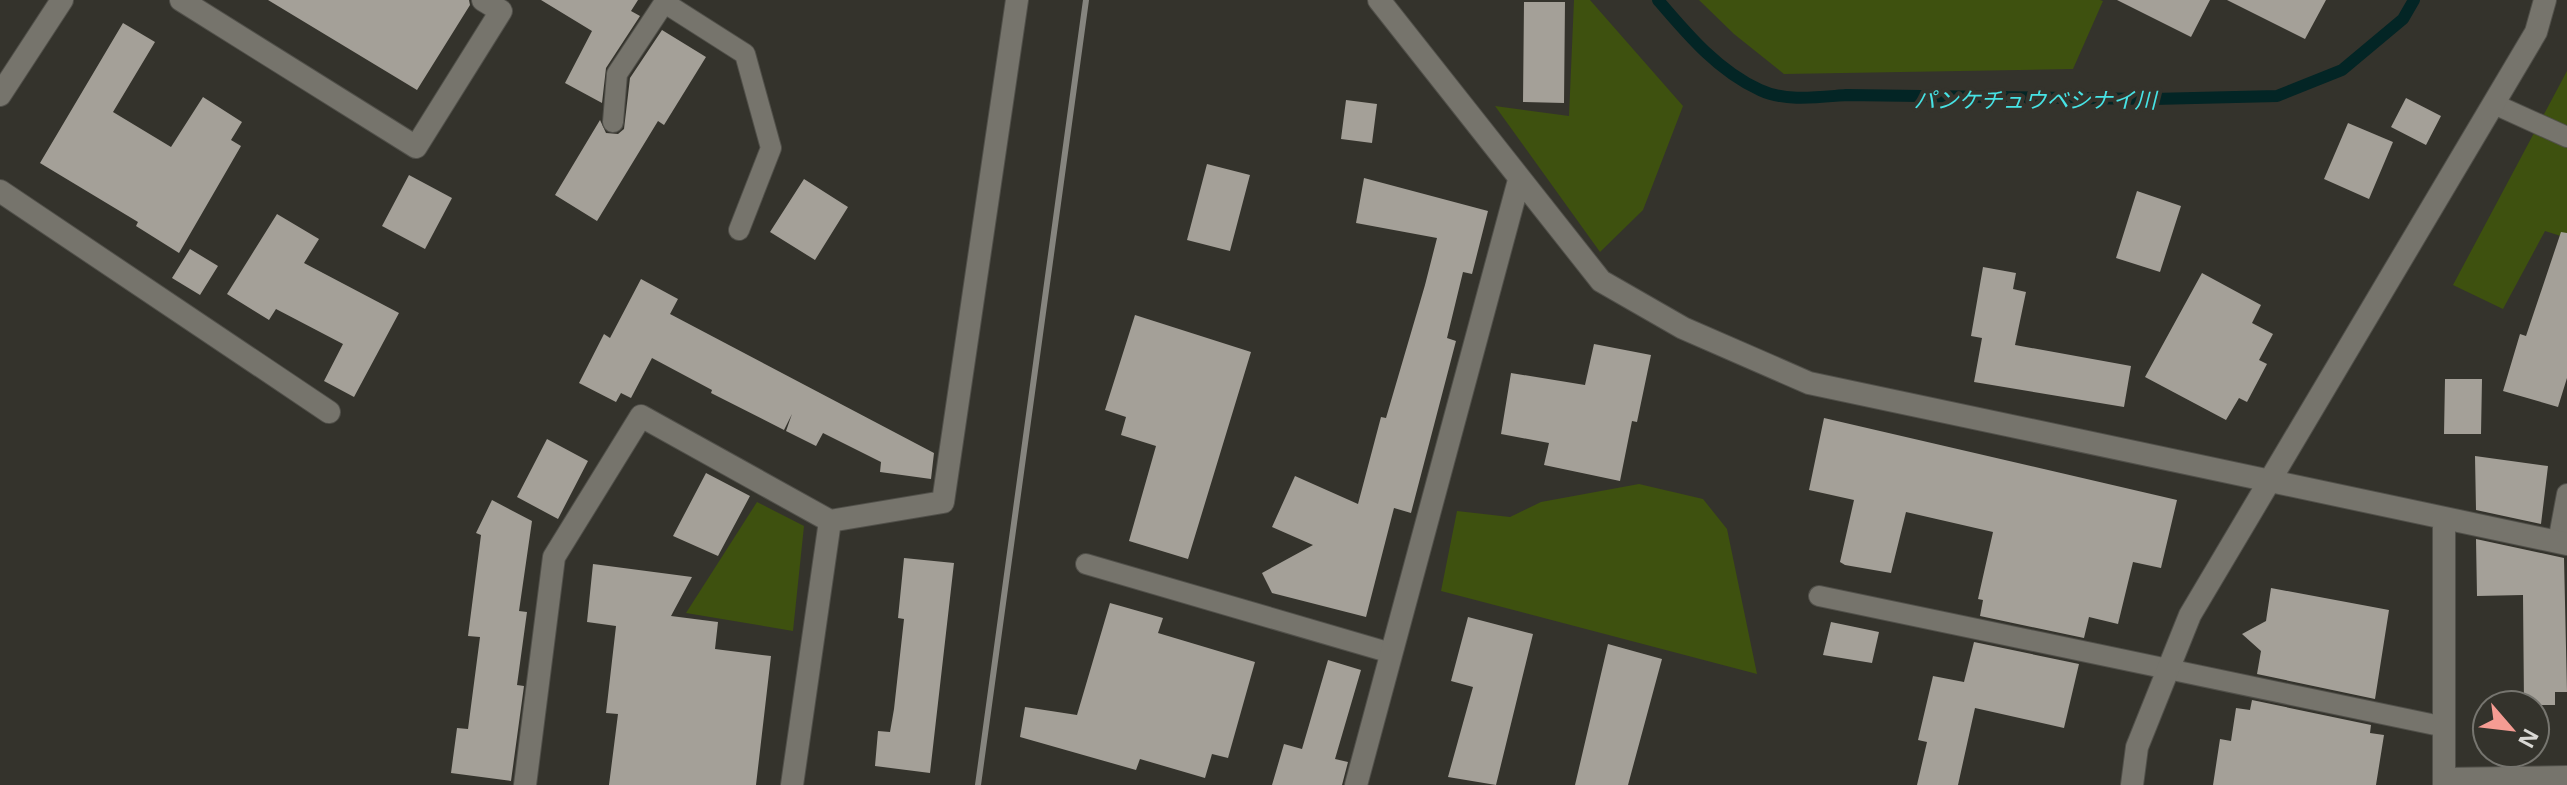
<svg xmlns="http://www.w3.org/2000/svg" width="2567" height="785" font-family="'Noto Sans','Noto Sans JP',sans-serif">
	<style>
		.green { fill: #3e510f }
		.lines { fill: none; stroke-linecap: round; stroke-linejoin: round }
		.stream { stroke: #032525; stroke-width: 12 }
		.building { fill: #a4a098 }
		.service-casing { stroke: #51504a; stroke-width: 22 }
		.minor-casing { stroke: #51504a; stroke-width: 24 }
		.service { stroke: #76746c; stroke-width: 20 }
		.minor { stroke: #76746c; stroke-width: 22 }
		.rail { stroke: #86857f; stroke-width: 6 }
		.labels { text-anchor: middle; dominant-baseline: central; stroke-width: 8; stroke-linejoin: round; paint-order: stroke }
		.water-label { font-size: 22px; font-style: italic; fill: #47e3e5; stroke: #34332c }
	</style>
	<rect width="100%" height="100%" fill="#34332c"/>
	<!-- green -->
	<path class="green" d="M1574 0H1590L1683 106 1643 210 1600 252 1495 106 1569 116Z
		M1699 0H2100L2103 1 2073 69 1784 74 1734 34Z
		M2567 71V238L2545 231 2503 309 2453 285Z
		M1639 484 1703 499 1727 529 1757 674 1441 591 1457 511 1510 517 1541 502Z
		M757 502 804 526 793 631 686 613Z"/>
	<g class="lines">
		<!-- stream -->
		<path class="stream" d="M1658 0C1687 34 1718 71 1760 90 1785 102 1819 97 1846 95L2153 99 2277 96 2342 70 2403 19 2414 0"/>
	</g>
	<!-- building -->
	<path class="building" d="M268 0H469L470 5 417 90Z
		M541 0H638L631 11 640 16 606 68 602 103 565 83 592 31Z
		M2117 0H2210L2191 37Z
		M2227 0H2326L2305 39Z
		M1524 2H1565L1564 103 1523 102Z
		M123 23 155 42 113 112 171 147 203 97 242 122 231 140 241 146 179 253 136 226 138 222 40 163Z
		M662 30 706 57 664 125 658 121 597 221 555 195 600 120 606 133 618 134 624 129 630 78Z
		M2406 98 2441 116 2426 145 2391 127Z
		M1346 100 1377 104 1372 143 1341 139Z
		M2348 123 2393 142 2369 199 2324 179Z
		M1207 164 1250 175 1230 251 1187 240Z
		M409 175 452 198 425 249 382 226Z
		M1364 178 1488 211 1472 274 1463 272 1447 338 1456 341 1411 513 1394 508 1366 617 1272 593 1262 573 1313 545 1272 527 1295 476 1358 504 1381 417 1386 418 1425 285 1437 238 1356 223Z
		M804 179 848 207 815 260 770 232Z
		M2137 191 2181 206 2160 272 2116 258Z
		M277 214 319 239 304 263 399 313 354 397 324 381 343 344 276 309 269 320 227 294Z
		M2561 232 2567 233V378L2558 407 2503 391 2520 334 2526 336Z
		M190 249 218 266 200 295 172 278Z
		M1983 267 2016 273 2013 289 2026 292 2015 345 2131 366 2124 407 1974 382 1982 338 1971 336Z
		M2202 273 2261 305 2252 323 2273 334 2259 360 2267 364 2247 402 2239 398 2226 420 2145 377Z
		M641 279 678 299 670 314 934 453 931 479 880 472 881 462 823 433 816 446 786 431 792 414 784 430 711 393 712 390 652 358 631 398 621 393 616 402 579 383 604 334 610 338Z
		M1135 315 1251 352 1188 559 1129 541 1156 446 1121 435 1126 417 1105 410Z
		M1594 344 1651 355 1637 422 1632 421 1620 481 1544 465 1549 443 1501 434 1511 373 1585 385Z
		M2445 379H2482L2481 434H2444Z
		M1824 418 2177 500 2161 568 2133 562 2118 624 2089 617 2084 638 1980 616 1983 600 1978 599 1993 532 1906 512 1891 573 1845 565 1840 562 1854 500 1809 490Z
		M547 439 588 461 558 519 517 497Z
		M2475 456 2548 466 2541 524 2476 510Z
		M706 473 750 496 718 556 673 536Z
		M492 500 532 521 519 611 527 612 517 685 524 686 511 781 451 773 457 728 468 729 480 637 468 636 481 535 476 533Z
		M2476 539 2564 558 2567 692H2555V705H2524L2523 595 2477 596Z
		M904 558 954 563 930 773 875 766 878 731 890 732 894 709 904 619 898 618Z
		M593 564 692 577 671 616 718 622 715 649 771 656 756 785H609L618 714 606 713 616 626 587 622Z
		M2271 588 2389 610 2375 699 2257 674 2261 651 2242 634 2266 621Z
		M1110 603 1163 618 1158 633 1255 662 1228 758 1212 754 1205 778 1140 759 1136 770 1020 737 1025 707 1077 715Z
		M1468 617 1533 634 1496 785 1448 777 1473 687 1451 681Z
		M1831 622 1879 632 1872 663 1823 655Z
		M1974 642 2079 664 2064 728 1975 708 1958 785H1917L1927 742 1918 740 1933 676 1964 682Z
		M1608 644 1662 659 1628 785H1575Z
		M1328 660 1361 670 1335 759 1348 762 1342 785H1272L1284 744 1302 749Z
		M2252 700 2371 725 2370 733 2384 735 2376 785H2213L2220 739 2231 741 2236 708 2250 710Z"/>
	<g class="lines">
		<!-- service casing -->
		<g class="service-casing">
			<path id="service" d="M665 3 745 54 771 148 739 230
				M2494 104 2567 137
				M613 122 617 74 666 0
				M2558 542 2567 494
				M1086 564 1391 653
				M1819 596 2445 727"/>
		</g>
		<!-- minor casing -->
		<g class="minor-casing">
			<path id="minor" d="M181 0 416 147 501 11 483 0
				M1379 0 1601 281 1683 328 1809 383 2567 544
				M0 95 62 0
				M0 191 329 412
				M2444 518V785
				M2444 779 2567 777
				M525 785 554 557 641 416 830 521 943 502 1017 0
				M792 785 830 521
				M1356 785 1519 180
				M2132 785 2137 747 2190 615 2536 32 2545 0"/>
		</g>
		<!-- service -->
		<use href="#service" class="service"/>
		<!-- minor -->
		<use href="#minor" class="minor"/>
		<!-- rail -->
		<path class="rail" d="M978 785 1086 0"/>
	</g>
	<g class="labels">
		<!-- water labels -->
		<g class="water-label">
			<text x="2035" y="99">パンケチュウベシナイ川</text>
		</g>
	</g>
	<!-- north arrow -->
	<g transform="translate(2511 729) rotate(118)"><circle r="38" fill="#34332c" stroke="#76756f" stroke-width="2"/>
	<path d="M0-6L14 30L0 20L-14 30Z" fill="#f59c93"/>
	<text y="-12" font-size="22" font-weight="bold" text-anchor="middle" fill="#d9d8d4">N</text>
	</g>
</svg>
